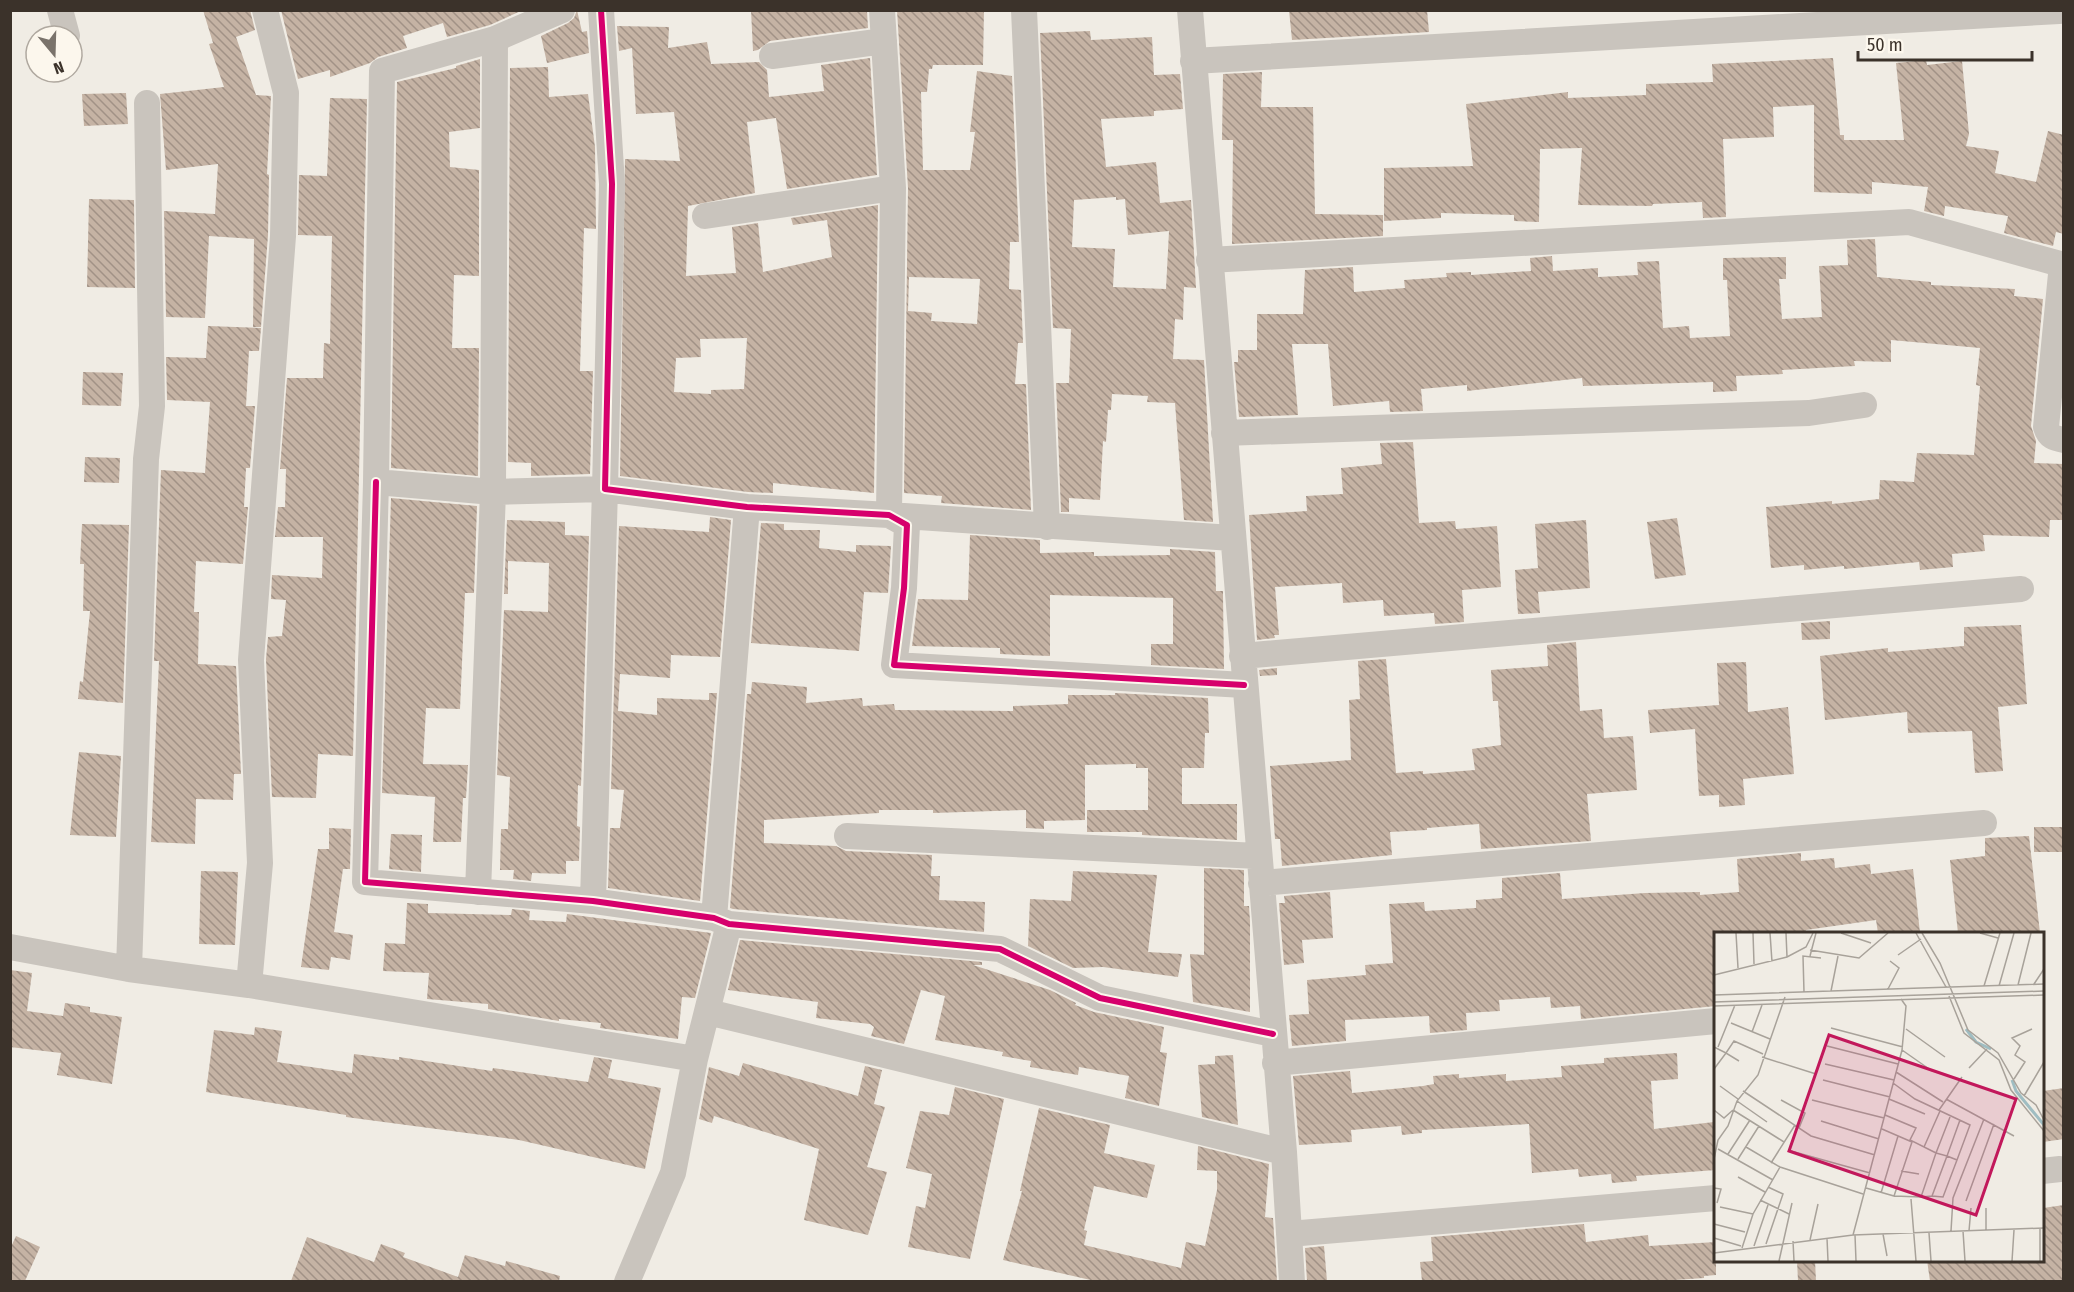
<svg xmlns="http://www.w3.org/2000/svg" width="2074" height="1292" font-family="'Fira Sans Condensed',sans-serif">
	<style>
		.building { fill: url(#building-back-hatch); fill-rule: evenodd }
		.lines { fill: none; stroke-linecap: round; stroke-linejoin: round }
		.minor { stroke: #c9c4bd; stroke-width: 26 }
		.cycleway-casing { stroke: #fcf7ed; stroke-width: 10 }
		.cycleway { stroke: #d6006c; stroke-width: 6 }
		.inset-river { fill: none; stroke: #9fbdc2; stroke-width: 3 }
		.inset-road { fill: none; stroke: #a8a29a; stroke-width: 1.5 }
		.view { fill: #c2185b; fill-opacity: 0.15; stroke: #c2185b; stroke-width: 3 }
		.inset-edge { fill: none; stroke: #3b322a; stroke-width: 3 }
	</style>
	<defs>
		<pattern id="building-back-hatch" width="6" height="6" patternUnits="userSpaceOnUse" patternTransform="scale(1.5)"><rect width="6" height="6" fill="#c5b3a4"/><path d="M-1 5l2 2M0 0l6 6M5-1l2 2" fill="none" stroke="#a19286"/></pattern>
	</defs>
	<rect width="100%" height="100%" fill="#f0ece4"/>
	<!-- building -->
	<path class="building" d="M203 10H250L255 30 236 37 256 95 271 96 267 174 269 175 268 235 261 327H253L254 239 209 236 205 318 166 317 164 211 215 214 218 164 166 170 160 94 224 87 209 44 213 43Z
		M281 10H523L490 25 447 37 443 23 403 36 407 48 378 57 370 63 330 77V70L298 79Z
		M577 10 582 32 587 31 589 53 547 63 541 36 568 23 574 18Z
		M751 10 867 11 868 28 770 41 758 50 753 51Z
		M897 10H984L983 65H933L932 69H929L927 92H921L923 170H970L975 132H970L977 71 1012 76 1019 242H1010L1009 289 1021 290 1023 343H1018L1015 384H1026L1031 510 941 503 942 496 904 493 908 188ZM909 277 980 279 977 324 931 321 932 313 908 311Z
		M1289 10H1427L1429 32 1292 40Z
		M617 26 669 27 668 48 707 42 711 64 759 62 767 70 769 97 824 91 821 65 870 58 877 175 787 189 776 118 747 122 755 193 688 206 686 276 736 273 732 227 758 223 763 272 832 257 827 220 793 225 791 218 878 205 874 493 773 483V493L748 492 620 476 625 159 680 161 674 112 636 114 632 48 619 51ZM747 338 744 389 711 390V394L674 392 676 358 701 357 700 339Z
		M1090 31 1091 40 1152 37 1154 75 1180 74 1183 109 1154 111V116L1101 119 1106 167 1156 162 1160 203 1191 200 1196 288 1184 287 1183 320 1175 319 1173 359 1204 360 1213 522 1184 520 1175 403 1147 402 1148 396 1112 394 1111 410H1108L1106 442 1103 441 1100 500 1069 498V512H1061L1056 383H1069L1071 329 1053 328 1040 33ZM1116 197V200L1125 199 1128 235 1169 231 1166 289 1113 287 1115 249 1072 247 1074 200Z
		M1833 58 1840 135H1844V140H1904L1896 63 1926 60 1927 65 1962 61 1969 134 1966 146 1999 151 1995 173 2036 182 2048 131 2064 135V234L2056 232 2053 246 2004 233 2008 216 1945 206 1944 216 1924 211 1928 187 1872 182V194L1814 192V105L1773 107 1774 137 1723 139 1726 217 1703 218 1702 202 1653 204 1652 206 1578 205 1582 148 1540 149 1539 222 1514 221V215L1441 213V218L1384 221V168L1473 166 1466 104 1568 92V98L1646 95V84L1713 82 1712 64Z
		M480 59V128L449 132 450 167 479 170V276L454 275 452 348H479L478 476 391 468 397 82 456 68V66Z
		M548 67 549 97 588 94 595 147 596 229 584 228 580 371H593L590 474 531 476V463L508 462 510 68Z
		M1262 72 1261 107H1313L1315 214 1383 215V236L1232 244 1233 140H1222L1223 74Z
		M126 93 128 124 84 126 82 94Z
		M330 98 367 99 353 756 318 754 316 798 272 797 266 659 268 637 282 636 286 600 271 599 272 575 322 578 323 537H275L278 507H285L286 469H280L287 378H323L324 343 330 344 332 236 298 235 299 175 327 176Z
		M89 199 134 200 135 288 87 287Z
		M1875 239 1877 277 1931 282V285L2015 289 2014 296 2043 299 2031 426 2036 441 2034 463 2064 464V520H2050L2049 537 1983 535 1985 551 1952 554 1953 567 1920 570 1919 562 1844 569V566L1804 570V565L1771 568 1766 507 1832 501V504L1879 499 1880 480 1914 482 1917 453 1974 455 1980 386 1976 385 1980 348 1891 340V362L1854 361 1855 366 1782 370 1783 374 1736 376 1737 391 1713 392V382L1583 386 1582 378 1467 391V385L1421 389 1423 411 1390 412 1389 401 1333 406 1328 344H1292L1298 415 1239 417 1234 362H1238V350H1257V314H1303L1305 270 1353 267 1354 292 1405 288 1404 280 1447 277 1446 273 1471 272V275L1531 271 1530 258 1552 256 1553 271 1598 268V277L1638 275 1637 262 1659 261 1663 328 1689 326 1690 338 1730 336 1727 280H1723V258L1786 257V279H1779L1782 319 1822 317 1819 266 1848 265 1847 240Z
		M208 326 261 328 259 351H249L246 406H255L250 468H246L244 507H248L243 564 196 561 194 612H199L198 664 236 666 241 774H234L233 800 196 799 195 844 151 842 159 661H154L161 470 205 473 210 402 167 400 166 357 206 358Z
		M83 372 123 373 121 406 82 405Z
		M1413 442 1419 523 1455 521 1456 529 1497 526 1501 587 1462 590 1464 622 1435 624 1434 613 1384 616 1383 600 1343 603 1342 583 1275 587 1279 635H1274L1275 638 1257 640 1249 515 1307 511 1306 496 1343 494 1341 468 1382 464 1380 443Z
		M85 457 120 458 119 483 84 482Z
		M391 498 477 506 474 593H465L460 709 426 708 423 764 468 765 466 798H463L461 842H433L435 797 382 793Z
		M710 517 731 520 720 657 671 655 670 678 620 674 618 711 657 715V698L709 700V693H717L700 901 608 888 610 828H620L624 790 611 789 619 526 709 532Z
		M1677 518 1686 575 1655 579 1647 522Z
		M507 520 565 522V535L589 536 581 786 578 785 577 826 580 827 579 861H566V874L532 873 531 881 513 879 514 870H500L501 829H508L510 777 497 775 504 610 548 612 549 563 508 561V594H504Z
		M1586 520 1590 588 1538 592 1540 613 1518 614 1515 570 1538 568 1535 524Z
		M761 523 784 524V530H820L819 548 856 552V545L891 546 888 593 864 592 859 651 751 643Z
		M82 524 129 525 123 703 78 699 80 681 83 682 90 611H83L84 564H80Z
		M970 535 1040 540V553L1094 552V556L1170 555V549L1215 552 1216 591H1223V596L1224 669 1151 665V644H1173V598L1050 595V656L1000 654V648L912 646 918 599 968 600Z
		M1830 621V639L1802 640 1801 623Z
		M2021 625 2027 704 1998 707 2003 771 1975 773 1972 731 1908 733 1907 712 1825 720 1820 656 1888 648V652L1964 646V627Z
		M1576 642 1580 711 1602 709 1604 738 1633 736 1637 790 1587 794 1591 841 1481 849 1479 824 1427 828V830L1390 832 1392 855 1282 866 1280 839H1275L1270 766 1351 760 1349 700 1360 699 1358 661 1386 659 1396 773 1423 771V774L1475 770 1472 749 1501 745 1498 701H1493L1491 670 1548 666 1547 645Z
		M1746 662 1748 712 1788 707 1794 774 1743 779 1745 805 1719 807V795L1699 796 1695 729 1650 733 1648 710 1719 705 1717 663Z
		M1277 668V675L1260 676 1259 670Z
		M752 682 807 687 806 703 862 698 863 706 894 704 895 710 1013 711V706L1068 704V695H1115V693L1208 698 1209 733H1205L1204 768H1182V804H1237V840L1142 835V832H1087V810H1148V768H1136V764L1085 765V820L1044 821V829L1026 828V810L933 813V810H879V813L764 820V843L836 846 846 851 932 855 931 876H940L939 900 985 902 984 932 733 909 730 908 747 694H751Z
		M79 752 121 756 116 837 70 835Z
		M2034 827H2064V852H2034Z
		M329 828 351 829 350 869H343L334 932 353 935 350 960 331 957 329 970 301 967 318 849H329Z
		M391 834 422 835 421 872 389 869Z
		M2029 836 2040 933H1958L1950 860 1985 856V838Z
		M1801 853V861L1834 858 1835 868 1870 864 1871 874 1913 869 1920 933H1878L1876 920 1806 930V933H1716V1006L1581 1019 1580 1006 1551 1008 1550 997 1499 1000 1500 1011 1466 1013 1467 1030 1430 1033 1429 1016 1345 1020 1346 1041 1292 1046 1289 1015 1309 1014 1307 980 1366 975 1365 965 1393 963 1389 904 1424 902 1425 911 1476 908V900L1502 898V878L1560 873 1562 899 1645 893 1700 892V895L1739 892 1737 859Z
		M1204 868 1244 870V906H1249L1250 921V1012L1193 1002 1190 954 1204 955Z
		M201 871 238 872 235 945 199 944Z
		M1073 871 1157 875 1148 952 1182 954 1178 977 1103 967 1073 968 1028 946 1030 899 1071 901Z
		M1330 892 1333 938 1302 940 1304 963 1284 965 1279 903H1285L1284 896Z
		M407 903 428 904V913L511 915 512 909 530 911 529 920 566 922 567 914 711 933 695 998 682 997 678 1039 600 1028 601 1023 559 1019V1021L488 1009V1004L427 999 429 973 383 971 385 943 405 944Z
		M740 940 982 962V965H973L1050 990 1076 1003 1075 1005 1094 1012 1164 1027 1160 1052 1167 1053 1159 1106 1125 1098 1129 1076 1079 1067 1078 1075 1030 1067 1031 1061 1002 1056 1003 1052 935 1040 945 996 921 990 904 1044 871 1036 874 1027 870 1024 816 1018 818 1002 728 990Z
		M10 970 32 973 27 1011 63 1016 65 1003 90 1007V1012L122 1017 112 1084 57 1075 61 1053 10 1047Z
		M255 1027 282 1031 277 1062 352 1073 354 1054 399 1060V1057L492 1071 493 1068 588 1082 594 1057 612 1060 608 1078 661 1088 645 1169 519 1140 346 1117V1115L206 1092 214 1030 254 1035Z
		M1677 1053 1678 1079 1651 1081 1654 1129 1714 1122 1716 1170 1636 1176 1637 1181 1612 1183 1611 1174 1579 1177 1578 1169 1532 1173 1529 1124 1422 1130V1133L1402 1135 1401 1126 1351 1130 1352 1142 1299 1145 1293 1076 1350 1071 1352 1093 1423 1086 1434 1084 1433 1076 1459 1074V1078L1506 1074V1081L1562 1077 1561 1066 1604 1063V1058Z
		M1233 1055 1238 1125 1202 1117 1198 1065 1215 1064V1056Z
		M743 1063 858 1096 865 1066 882 1070 874 1104 885 1107 867 1167 887 1172 868 1235 804 1220 819 1149 714 1116 712 1123 699 1119 709 1067 739 1076Z
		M955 1087 1004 1099 970 1259 908 1247 916 1206 925 1208 932 1174 906 1168 920 1111 949 1115Z
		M2064 1088V1139L2043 1142V1091Z
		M1039 1108 1110 1125 1104 1153 1155 1165 1147 1198 1094 1186 1084 1230 1087 1231 1084 1245 1181 1268 1186 1242 1205 1246 1217 1190V1171L1197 1170 1198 1146 1269 1164 1265 1217 1273 1218 1277 1281H1095L1003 1260 1022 1191H1020Z
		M2064 1205V1281H1930L1927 1260H2043V1208Z
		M1584 1224 1586 1242 1648 1235 1649 1246 1716 1242V1275L1704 1276V1278L1660 1281H1422L1420 1262 1433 1261 1431 1237Z
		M16 1236 40 1247 25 1281H10V1249Z
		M307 1237 374 1262 381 1244 405 1253 403 1257 458 1277 465 1255 505 1266 506 1261 560 1276 559 1281H291Z
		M1324 1246 1327 1281H1307L1305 1248Z
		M1797 1260H1815L1816 1281H1798Z"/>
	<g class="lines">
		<!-- minor -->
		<path class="minor" d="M60 10 67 36
			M562 10 495 39 493 492 605 489 593 901
			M601 10 612 184 605 489 747 507 889 515 907 525 904 588 894 665 1244 685
			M882 10 893 188 889 515 1232 538
			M1024 10 1047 527
			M1190 10 1284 1152 1292 1282
			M772 56 884 41
			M1193 61 2059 11
			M705 216 893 188
			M1209 260 1909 222 2064 265
			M2062 264 2046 427C2049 437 2054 438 2064 440
			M1224 433 1809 413 1864 405
			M376 482 365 882 593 901 714 918 729 924 1000 949 1100 998 1273 1034
			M1242 656 2021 589
			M847 836 1258 856
			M1261 883 1984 823
			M478 892 493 492 376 482 382 71 495 39
			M714 918 747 507
			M10 947 129 969 249 985 695 1059
			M129 969 146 459 152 406 147 103
			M249 985 260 863 251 660 283 236 286 93 265 10
			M708 1012 1284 1152
			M1275 1063 1716 1021
			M2042 1171 2060 1169
			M1289 1234 1716 1198
			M627 1282 673 1173 695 1059 729 924"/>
		<!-- cycleway casing -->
		<g class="cycleway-casing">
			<path id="cycleway" d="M601 10 612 184 605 489 747 507 889 515 907 525 904 588 894 665 1244 685
				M376 482 365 882 593 901 714 918 729 924 1000 949 1100 998 1273 1034"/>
		</g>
		<!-- cycleway -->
		<use href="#cycleway" class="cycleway"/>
	</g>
	<!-- overview -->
	<g transform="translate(1714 932)">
		<rect width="330" height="330" fill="#f0ece4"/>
		<path class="inset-river" d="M252 97 262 110 277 117M298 148 302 159 330 193"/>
		<path class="inset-road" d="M22 1 24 36M39 1 40 32M56 1 58 30M72 1 73 25M127 1 157 11M202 1 232 55M208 1 226 31 254 98 284 121 307 161 322 173 330 188M266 1 284 6M96 18 145 26 174 1M184 23 207 7M96 24 102 1M0 43 73 25 92 15 99 1M320 52 330 37M304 53 317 1M270 54 286 1M285 54 300 1M174 57 185 36 176 29M117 59 124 24M90 60 89 24 107 26M0 63 330 52M235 64 250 101 285 128 297 158 330 199M0 70 330 59M0 74 330 63M17 91 56 107M117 96 189 115M192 97 231 125M38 100 48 73M113 114 184 132M0 115 12 121 20 109 49 122M4 115 21 73M188 118 218 139M48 125 102 142M111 132 180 148M255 136 273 117M0 137 12 121 25 129M182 140 229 170M300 147 311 130 301 123 306 114 298 106 318 97M109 148 176 165M179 151 201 167 256 193 243 228M6 154 24 167M29 159 97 204 161 223M310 164 330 130M175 167 211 182M232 167 300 204M67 168 91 181 85 196M98 168 170 186M23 169 53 190M0 178 10 186 19 178M19 178 70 210M225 178 248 145M171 183 202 196 196 208 222 221 207 265 180 264M107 189 165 207M32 215 66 235 149 262M210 215 226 179M4 217 59 248M77 219 156 241M14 222 36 188M0 227 4 208 14 194 23 169 44 143 71 65M24 227 45 194M57 231 81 193M187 239 205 242M24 245 51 260M0 256 7 257 3 271M152 256 180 264 198 210 168 197M167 261 184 204M218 264 229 265 243 228 233 224 246 188M207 265 218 264 233 224 222 221 236 185M197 267 202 329M46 268 75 282M252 269 280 192M6 275 39 282M0 292 31 300M326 297V329M237 299 239 266 270 187M249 299 251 329M255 299 257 276M272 299V276M215 301 217 329M169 302 173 324M139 303 188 118 192 74 187 67M141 303 142 329M0 306 27 314M113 306 114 329M96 308 104 272M79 309 80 329M52 312 69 262 54 255M40 314 54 273M28 316 39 282 66 235M0 321 139 303 330 296M65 329 78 271M298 329 300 298"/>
		<path class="view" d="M115 103 302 167 262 283 75 219Z"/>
		<rect width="330" height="330" class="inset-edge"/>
	</g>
	<!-- border -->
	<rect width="2074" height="1292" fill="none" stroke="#3b322a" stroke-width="24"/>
	<!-- north arrow -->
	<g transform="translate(54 54) rotate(161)"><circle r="28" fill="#fcf7ed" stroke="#afa89f" stroke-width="1.5"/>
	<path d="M0-4.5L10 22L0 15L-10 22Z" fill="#7a736b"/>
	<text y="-9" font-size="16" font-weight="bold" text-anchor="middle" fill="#3b322a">N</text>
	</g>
	<!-- scale -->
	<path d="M1858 51v9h174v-9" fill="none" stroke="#3b322a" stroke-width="3"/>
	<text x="1867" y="51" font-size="18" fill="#3b322a" stroke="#fcf7ed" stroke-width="4.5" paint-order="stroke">50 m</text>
</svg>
